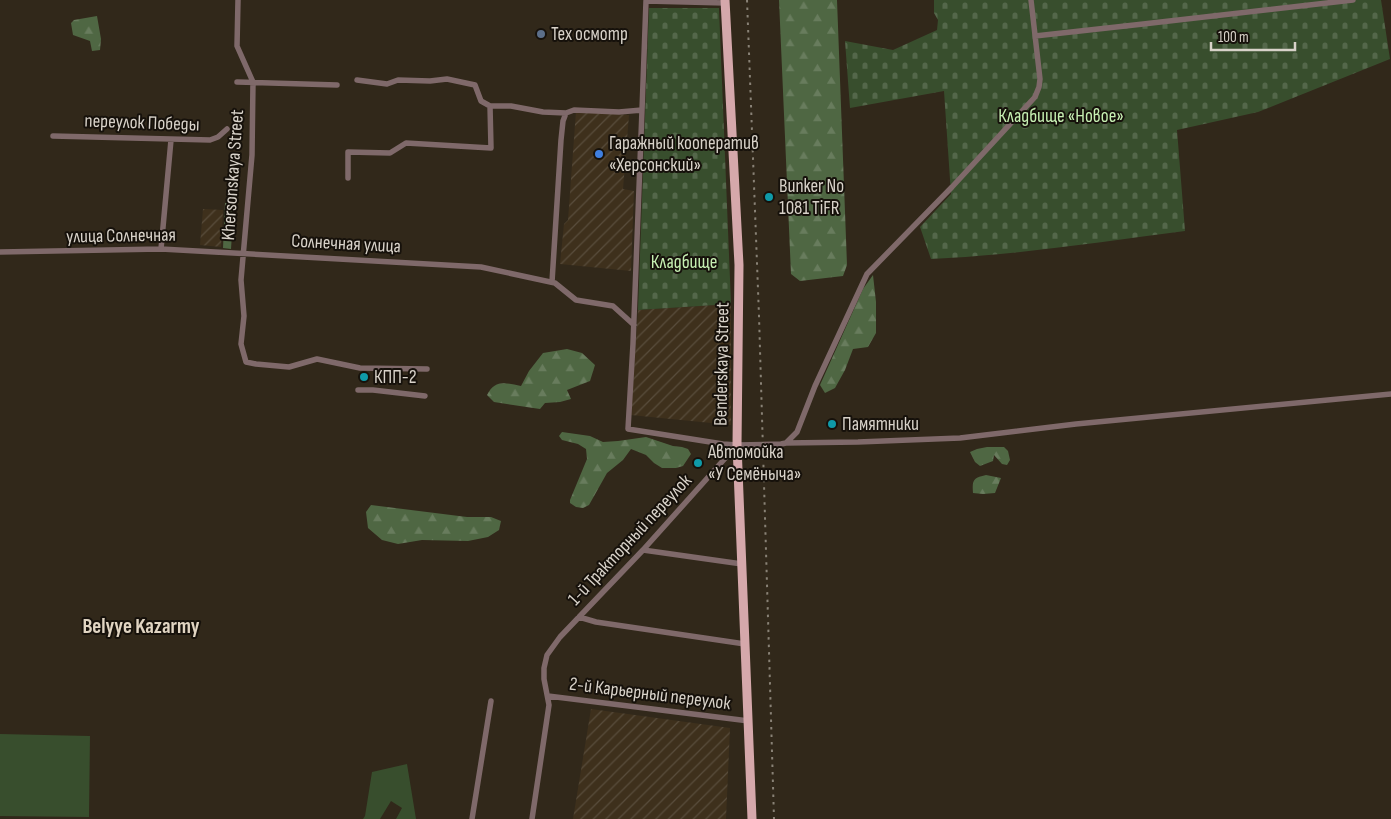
<svg xmlns="http://www.w3.org/2000/svg" width="1391" height="819" font-family="'Sofia Sans Condensed',sans-serif">
	<style>
		.industrial { fill: url(#industrial-furrows) }
		.forest { fill: url(#forest-firs) }
		.cemetery { fill: url(#cemetery-stones) }
		.park { fill: #384e2d }
		.lines { fill: none; stroke-linecap: round; stroke-linejoin: round }
		.minor { stroke: #7f696a; stroke-width: 5.5 }
		.primary { stroke: #d5a8ab; stroke-width: 9 }
		.rail { stroke: #898276; stroke-width: 2; stroke-dasharray: 2.5 5; stroke-linecap: butt }
		.service-dot { fill: #5c6f8a; stroke: #16110b; stroke-width: 2 }
		.shop-dot { fill: #3f7fe0; stroke: #16110b; stroke-width: 2 }
		.culture-dot { fill: #0f9aa8; stroke: #16110b; stroke-width: 2 }
		.labels { text-anchor: middle; dominant-baseline: central; stroke-width: 4; stroke-linejoin: round; paint-order: stroke }
		.poi-label { font-size: 19px; fill: #d8d2c9; stroke: #16110b; text-anchor: start }
		.park-label { font-size: 19px; fill: #c6efb2; stroke: #16110b }
		.street-label { font-size: 19px; fill: #d8d2c9; stroke: #16110b }
		.quarter-label { font-size: 21px; font-weight: bold; fill: #e0d4c2; stroke: #16110b }
	</style>
	<defs>
		<pattern id="industrial-furrows" width="10" height="10" patternUnits="userSpaceOnUse" patternTransform="scale(1.25)"><rect width="10" height="10" fill="#3e301c"/><path d="M-1 1l2-2M0 10L10 0M9 11l2-2" fill="none" stroke="#594d3c"/></pattern>
		<pattern id="forest-firs" width="22" height="20" patternUnits="userSpaceOnUse" patternTransform="scale(1.25)"><rect width="22" height="20" fill="#4f6743"/><path d="M5 1l3.5 6h-7zM16 11l3.5 6h-7z" fill="#687c5d"/></pattern>
		<pattern id="cemetery-stones" width="16" height="16" patternUnits="userSpaceOnUse" patternTransform="scale(1.25)"><rect width="16" height="16" fill="#384e2d"/><path d="M2 7V4a2 2 0 0 1 4 0v3zM10 15v-3a2 2 0 0 1 4 0v3z" fill="#54674a"/></pattern>
	</defs>
	<rect width="100%" height="100%" fill="#31281a"/>
	<!-- industrial -->
	<path class="industrial" d="M576 111 629 115 623 189 634 191 631 271 560 264 564 224 568 220Z
		M203 209 223 210 221 247 200 245Z
		M731 304V425L631 415 638 310Z
		M591 709 730 728 726 819H573Z"/>
	<!-- forest -->
	<path class="forest" d="M779 0H837L847 265 843 276 800 281 791 274Z
		M97 16 101 39 100 50 92 51 90 41 73 35 71 23 74 20Z
		M225 203H234L231 249 223 248Z
		M873 275 876 302V333L868 347 853 349 845 370 835 388 825 393 820 385 863 289Z
		M567 349 582 353 595 365 590 381 567 390 571 399 560 402 545 403 540 409 494 402 487 395C495 379 506 383 521 386L529 371 543 353Z
		M562 432 590 436 603 442 618 441 646 437 673 446 682 447 688 449 691 454 683 466 676 468H662L654 463 646 455 631 449 623 460 607 473 589 505 583 508 576 507 570 503V500L587 459 586 449 578 444 562 440 559 436Z
		M987 447H1004L1008 451 1010 460 1007 465 1002 464 994 455 993 461 980 466 975 462 970 452 977 449Z
		M986 475 1001 478 995 493 983 494 973 493C972 480 973 478 986 475Z
		M371 505 467 517H491L501 521 499 530 488 537 468 541 422 540 398 544 382 540 368 528 366 512Z"/>
	<!-- cemetery -->
	<path class="cemetery" d="M934 0H1381L1390 59 1258 112 1177 130 1185 231C1101 242 1016 255 931 259L920 227 951 194 944 91 850 108 845 41 893 50 937 30 938 20 934 13Z
		M649 8H719L731 304 638 310Z"/>
	<!-- park -->
	<path class="park" d="M0 734 90 736 89 817 0 816Z
		M407 764 416 819H396L402 808 391 801 380 819H363L365 816 372 772Z"/>
	<g class="lines">
		<!-- minor -->
		<path class="minor" d="M238 0 237 46 253 82 252 155 241 280 244 316 241 344 246 362 256 364 289 367 317 359 360 368 427 369
			M1035 36C1141 24 1247 13 1353 0
			M357 80 387 84 398 80 430 81 447 79 475 85 481 101 490 106H511L543 112 566 113 574 110 619 112 642 110 633 344 628 429 723 444 737 445 781 444 786 443 797 432 815 386 867 274 952 187 1035 97 1039 87 1040 79 1031 0
			M237 82 337 85
			M642 110 646 1 725 3
			M53 136 210 140 218 137 227 129
			M348 178V152L390 153 406 143 491 148 490 106
			M161 249 171 140
			M0 252 161 249 481 267 555 283 576 300 613 306 634 325
			M552 282 561 140 563 121 566 113
			M358 390H373L425 396
			M786 443 858 442 960 438 1076 424 1391 394
			M643 550 742 564
			M579 617 596 622 745 644
			M548 696 749 721
			M472 819 491 701
			M532 819 549 705 544 679V668L547 655 560 637 643 550 737 445"/>
		<!-- primary -->
		<path class="primary" d="M725 0 739 265 737 445 752 819"/>
		<!-- rail -->
		<path class="rail" d="M747 0 759 316 774 819"/>
	</g>
	<!-- markers -->
	<circle class="service-dot" cx="541" cy="34" r="5"/>
	<circle class="shop-dot" cx="599" cy="154" r="5"/>
	<g class="culture-dot">
		<circle cx="769" cy="197" r="5"/>
		<circle cx="364" cy="377" r="5"/>
		<circle cx="832" cy="424" r="5"/>
		<circle cx="698" cy="463" r="5"/>
	</g>
	<g class="labels">
		<!-- poi labels -->
		<g class="poi-label">
			<text x="551" y="34">Тех осмотр</text>
			<text x="609" y="143">Гаражный кооператив<tspan x="609" dy="22">«Херсонский»</tspan></text>
			<text x="779" y="186">Bunker No<tspan x="779" dy="22">1081 TiFR</tspan></text>
			<text x="374" y="377">КПП-2</text>
			<text x="842" y="424">Памятники</text>
			<text x="708" y="452">Автомойка<tspan x="708" dy="22">«У Семёныча»</tspan></text>
		</g>
		<!-- park labels -->
		<g class="park-label">
			<text x="1061" y="116">Кладбище «Новое»</text>
			<text x="684" y="262">Кладбище</text>
		</g>
		<!-- street labels -->
		<g class="street-label">
			<text transform="translate(142 123) rotate(2)">переулок Победы</text>
			<text transform="translate(233 175) rotate(-86)">Khersonskaya Street</text>
			<text transform="translate(121 236) rotate(-1)">улица Солнечная</text>
			<text transform="translate(346 244) rotate(3)">Солнечная улица</text>
			<text transform="translate(722 364) rotate(-89)">Benderskaya Street</text>
			<text transform="translate(630 540) rotate(-47)">1-й Тракторный переулок</text>
			<text transform="translate(650 694) rotate(7)">2-й Карьерный переулок</text>
		</g>
		<!-- quarter labels -->
		<g class="quarter-label">
			<text x="141" y="626">Belyye Kazarmy</text>
		</g>
	</g>
	<!-- scale -->
	<path d="M1211 42v8h84v-8" fill="none" stroke="#d8d2c9" stroke-width="2.5"/>
	<text x="1218" y="42" font-size="15" fill="#d8d2c9" stroke="#16110b" stroke-width="4" paint-order="stroke">100 m</text>
</svg>
